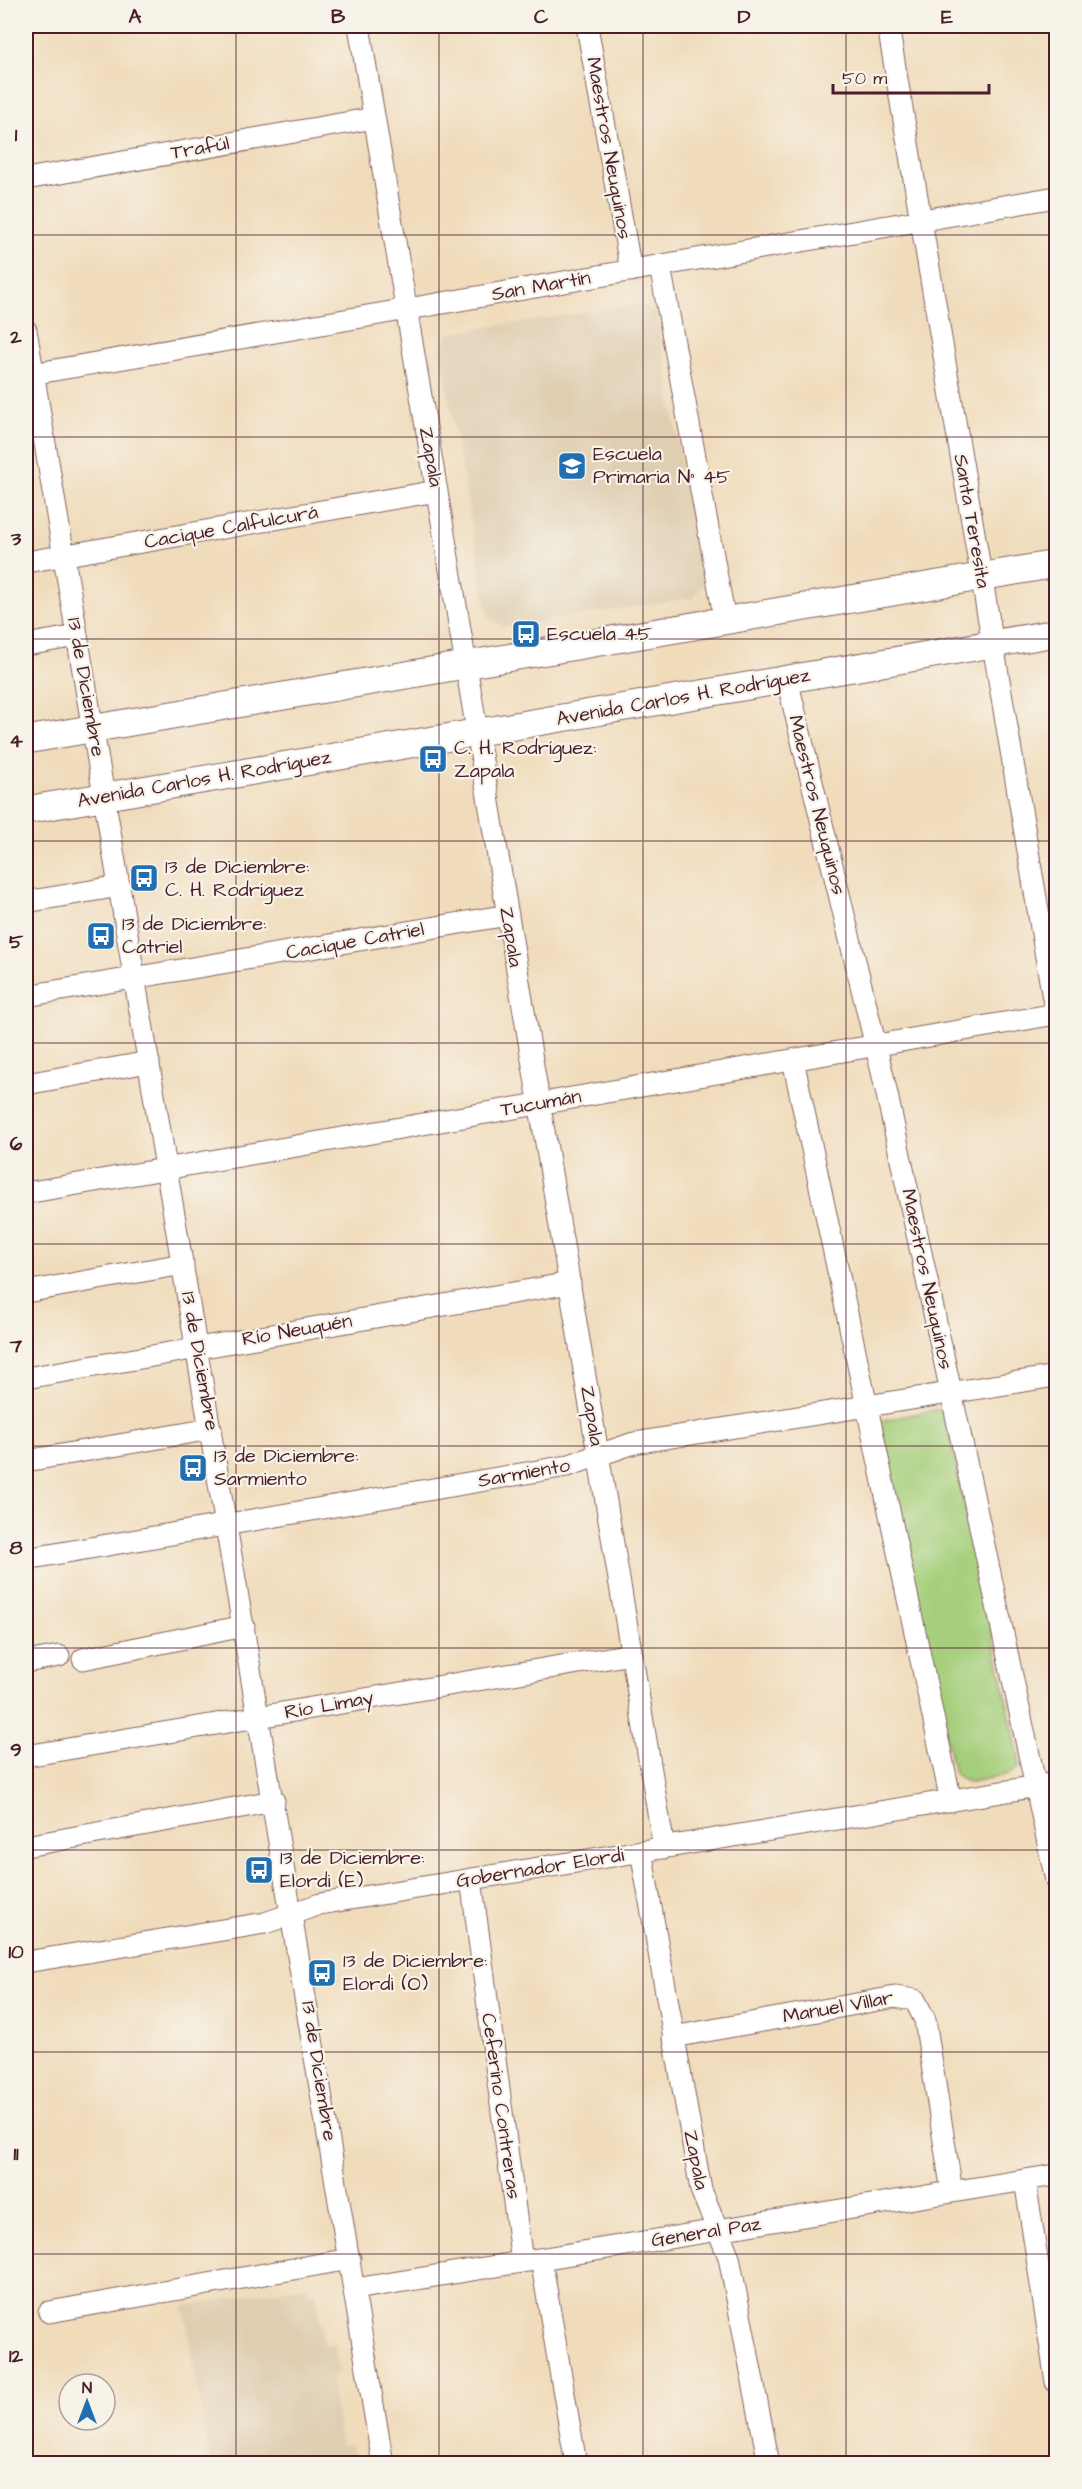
<svg xmlns="http://www.w3.org/2000/svg" width="1082" height="2489" font-family="'Architects Daughter',sans-serif">
	<style>
		.built { fill: #dfceb1 }
		.green { fill: #a5cf7b; stroke: #787753; stroke-width: 1.5 }
		.lines { fill: none; stroke-linecap: round; stroke-linejoin: round }
		.minor-casing { stroke: #84615d; stroke-width: 23 }
		.major-casing { stroke: #84615d; stroke-width: 29 }
		.minor { stroke: #fff; stroke-width: 21 }
		.major { stroke: #fff; stroke-width: 27 }
		.grid { fill: none; stroke: #4a1f2b; stroke-width: 1.5; stroke-opacity: 0.55 }
		.labels { text-anchor: middle; dominant-baseline: central; stroke-width: 4.5; stroke-linejoin: round; paint-order: stroke }
		.street-label { font-size: 20px; fill: #4a1f2b; stroke: #f7f3e8 }
		.poi-label { font-size: 20px; fill: #4a1f2b; stroke: #f7f3e8; text-anchor: start }
		.neatline { fill: none; stroke: #4a1f2b; stroke-width: 2 }
		.grid-label { font-size: 20px; text-anchor: middle; font-weight: bold; fill: #4a1f2b }
	</style>
	<rect width="100%" height="100%" fill="#f7f3e8"/>
	<filter id="ink" filterUnits="userSpaceOnUse"><feTurbulence type="fractalNoise" baseFrequency=".0167" numOctaves="2"/><feDisplacementMap in="SourceGraphic" scale="12" xChannelSelector="R" yChannelSelector="G"/><feConvolveMatrix kernelMatrix="1 2 1 2 8 2 1 2 1" color-interpolation-filters="sRGB"/></filter>
	<filter id="wash" filterUnits="userSpaceOnUse"><feTurbulence type="fractalNoise" baseFrequency=".008" numOctaves="4" result="noise"/><feDisplacementMap in="SourceGraphic" scale="24" xChannelSelector="R" yChannelSelector="G"/><feGaussianBlur stdDeviation="1.35" result="paint"/><feColorMatrix in="noise" values="0 0 0 0 0 0 0 0 0 0 0 0 0 0 0 0 0 1.4 0 .05"/><feComposite in="paint" operator="in"/></filter>
	<g filter="url(#wash)">
		<rect width="100%" height="100%" fill="#f0dcbb"/>
		<!-- built -->
		<path class="built" d="M641 304 656 314 703 584 693 598 503 627 488 617 440 349 449 333Z
			M305 2286 311 2294 316 2293 324 2345 334 2343 338 2371 331 2380 341 2446 352 2444 355 2463H210L184 2306Z"/>
		<!-- green -->
		<path class="green" d="M935 1410H941L945 1415 1019 1758 1018 1768 1009 1774 971 1782 963 1780 954 1773 880 1421Z"/>
	</g>
	<g filter="url(#ink)">
		<g class="lines">
			<!-- minor casing -->
			<g class="minor-casing">
				<path id="minor" d="M359 26 664 1848
					M587 26 631 271
					M888 26 1056 1016
					M26 179 374 118
					M660 266 725 621
					M26 330 383 2464
					M26 375 1056 197
					M26 562 437 491
					M26 645 77 636
					M787 679 883 1076 1056 1880
					M26 902 120 886
					M26 996 508 915
					M793 1060 951 1801
					M26 1084 149 1062
					M26 1193 1056 1014
					M26 1292 183 1264
					M26 1378 570 1283
					M26 1461 211 1429
					M26 1559 567 1466 634 1443 1056 1376
					M83 1659 244 1626
					M26 1662 59 1656
					M26 1756 632 1654
					M26 1846 274 1801
					M641 1851 701 2190 729 2257 769 2464
					M471 1879 522 2262
					M26 1962 265 1923 320 1904 1056 1783
					M673 2037 895 1997 915 2000 925 2020 952 2192
					M1025 2180 1056 2382
					M541 2259 576 2464
					M355 2289 1056 2175
					M49 2312 350 2259"/>
			</g>
			<!-- major casing -->
			<g class="major-casing">
				<path id="major" d="M26 740 1056 564
					M26 810 1056 633"/>
			</g>
			<!-- minor -->
			<use href="#minor" class="minor"/>
			<!-- major -->
			<use href="#major" class="major"/>
		</g>
	</g>
	<!-- grid -->
	<path class="grid" d="M236 26V2464M439 26V2464M643 26V2464M846 26V2464M26 235H1056M26 437H1056M26 639H1056M26 841H1056M26 1043H1056M26 1244H1056M26 1446H1056M26 1648H1056M26 1850H1056M26 2052H1056M26 2254H1056"/>
	<!-- icons -->
	<defs>
		<g id="school-square" transform="scale(1.5)"><rect x="-9" y="-9" width="18" height="18" rx="4" fill="#1f6fb2" stroke="#f7f3e8"/><path d="M0-5L7-2L0 1L-7-2ZM-4 1L0 2.5L4 1V4Q0 6-4 4Z" fill="#fff"/></g>
		<g id="bus-square" transform="scale(1.5)"><rect x="-9" y="-9" width="18" height="18" rx="4" fill="#1f6fb2" stroke="#f7f3e8"/><path d="M-5-6H5V4H4V6H2V4H-2V6H-4V4H-5ZM-3.5-4V0h7V-4ZM-3.5 1.2v1.5H-2V1.2ZM2 1.2v1.5H3.5V1.2Z" fill="#fff"/></g>
	</defs>
	<g fill-rule="evenodd">
		<use href="#school-square" x="572" y="466"/>
		<use href="#bus-square" x="526" y="634"/>
		<use href="#bus-square" x="433" y="759"/>
		<use href="#bus-square" x="144" y="878"/>
		<use href="#bus-square" x="101" y="936"/>
		<use href="#bus-square" x="193" y="1468"/>
		<use href="#bus-square" x="259" y="1870"/>
		<use href="#bus-square" x="322" y="1973"/>
	</g>
	<g class="labels">
		<!-- street labels -->
		<g class="street-label">
			<text transform="translate(200 148) rotate(-10)">Trafúl</text>
			<text transform="translate(609 148) rotate(80)">Maestros Neuquinos</text>
			<text transform="translate(541 286) rotate(-10)">San Martín</text>
			<text transform="translate(431 457) rotate(80)">Zapala</text>
			<text transform="translate(972 521) rotate(80)">Santa Teresita</text>
			<text transform="translate(231 527) rotate(-10)">Cacique Calfulcurá</text>
			<text transform="translate(86 687) rotate(80)">13 de Diciembre</text>
			<text transform="translate(683 697) rotate(-10)">Avenida Carlos H. Rodríguez</text>
			<text transform="translate(204 779) rotate(-10)">Avenida Carlos H. Rodríguez</text>
			<text transform="translate(817 805) rotate(76)">Maestros Neuquinos</text>
			<text transform="translate(511 937) rotate(81)">Zapala</text>
			<text transform="translate(355 941) rotate(-10)">Cacique Catriel</text>
			<text transform="translate(541 1103) rotate(-10)">Tucumán</text>
			<text transform="translate(927 1279) rotate(78)">Maestros Neuquinos</text>
			<text transform="translate(297 1330) rotate(-10)">Río Neuquén</text>
			<text transform="translate(200 1361) rotate(80)">13 de Diciembre</text>
			<text transform="translate(592 1416) rotate(81)">Zapala</text>
			<text transform="translate(524 1473) rotate(-10)">Sarmiento</text>
			<text transform="translate(329 1705) rotate(-10)">Río Limay</text>
			<text transform="translate(540 1868) rotate(-9)">Gobernador Elordi</text>
			<text transform="translate(838 2007) rotate(-10)">Manuel Villar</text>
			<text transform="translate(319 2071) rotate(81)">13 de Diciembre</text>
			<text transform="translate(501 2106) rotate(82)">Ceferino Contreras</text>
			<text transform="translate(696 2160) rotate(79)">Zapala</text>
			<text transform="translate(706 2232) rotate(-9)">General Paz</text>
		</g>
		<!-- poi labels -->
		<g class="poi-label">
			<text x="593" y="454">Escuela<tspan x="593" dy="23">Primaria N° 45</tspan></text>
			<text x="547" y="634">Escuela 45</text>
			<text x="454" y="748">C. H. Rodríguez:<tspan x="454" dy="23">Zapala</tspan></text>
			<text x="165" y="867">13 de Diciembre:<tspan x="165" dy="23">C. H. Rodríguez</tspan></text>
			<text x="122" y="924">13 de Diciembre:<tspan x="122" dy="23">Catriel</tspan></text>
			<text x="214" y="1456">13 de Diciembre:<tspan x="214" dy="23">Sarmiento</tspan></text>
			<text x="280" y="1858">13 de Diciembre:<tspan x="280" dy="23">Elordi (E)</tspan></text>
			<text x="343" y="1961">13 de Diciembre:<tspan x="343" dy="23">Elordi (O)</tspan></text>
		</g>
	</g>
	<!-- margin -->
	<rect width="1082" height="2489" fill="none" stroke="#f7f3e8" stroke-width="66"/>
	<!-- north arrow -->
	<g transform="translate(87 2402)"><circle r="28" fill="#f7f3e8" stroke="#b29e9c" stroke-width="1.5"/>
	<path d="M0-4.5L10 22L0 15L-10 22Z" fill="#1f6fb2"/>
	<text y="-9" font-size="16" font-weight="bold" text-anchor="middle" fill="#4a1f2b">N</text>
	</g>
	<!-- scale -->
	<path d="M833 84v9h156v-9" fill="none" stroke="#4a1f2b" stroke-width="3"/>
	<text x="842" y="84" font-size="18" fill="#4a1f2b" stroke="#f7f3e8" stroke-width="4.5" paint-order="stroke">50 m</text>
	<rect x="33" y="33" width="1016" height="2423" class="neatline"/>
	<g class="grid-label">
		<text x="135" y="23">A</text>
		<text x="338" y="23">B</text>
		<text x="541" y="23">C</text>
		<text x="744" y="23">D</text>
		<text x="947" y="23">E</text>
		<text x="16" y="141">1</text>
		<text x="16" y="343">2</text>
		<text x="16" y="545">3</text>
		<text x="16" y="747">4</text>
		<text x="16" y="948">5</text>
		<text x="16" y="1150">6</text>
		<text x="16" y="1352">7</text>
		<text x="16" y="1554">8</text>
		<text x="16" y="1756">9</text>
		<text x="16" y="1958">10</text>
		<text x="16" y="2160">11</text>
		<text x="16" y="2362">12</text>
	</g>
</svg>
